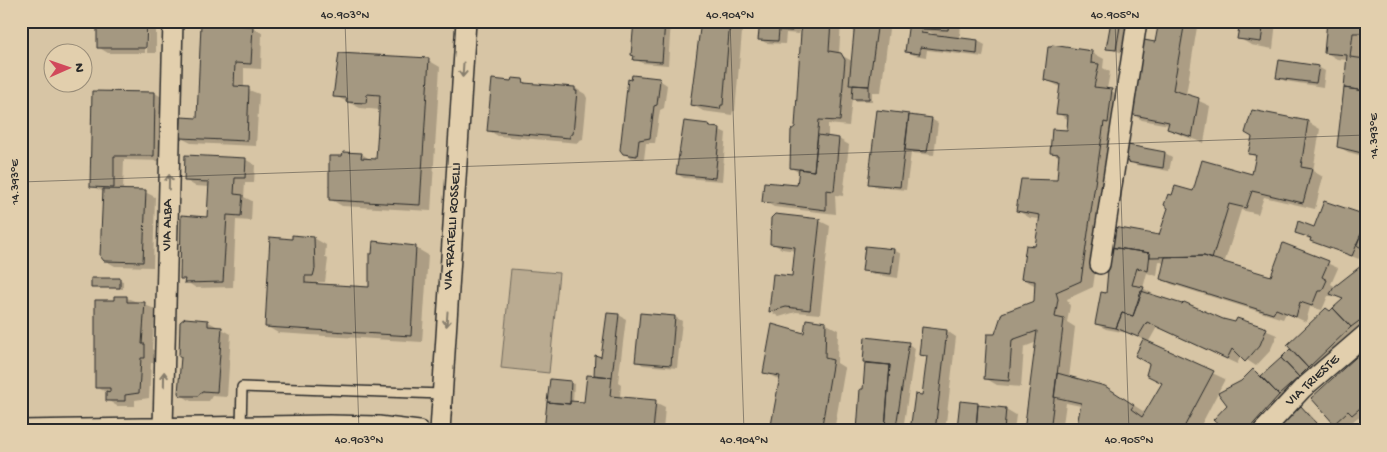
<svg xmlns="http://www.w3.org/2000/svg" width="1387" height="452" font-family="'Gochi Hand',sans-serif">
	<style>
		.green { fill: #baab91; stroke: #726b5e }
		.shadow { fill: #0003; fill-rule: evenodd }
		.building { fill: #a49881; stroke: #2b2b2b }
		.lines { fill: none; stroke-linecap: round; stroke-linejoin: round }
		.lane-casing { stroke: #2b2b2b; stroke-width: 12 }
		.street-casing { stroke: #2b2b2b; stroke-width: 22 }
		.lane { stroke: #e2cfad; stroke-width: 9 }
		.street { stroke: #e2cfad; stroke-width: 19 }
		.oneway { stroke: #867d6c }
		.ticks { fill: none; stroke: #2b2b2b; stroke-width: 1; stroke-opacity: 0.45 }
		.labels { text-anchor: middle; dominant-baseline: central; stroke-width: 4; stroke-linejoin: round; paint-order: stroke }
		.street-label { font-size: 14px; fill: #2b2b2b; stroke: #e2cfad }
		.neatline { fill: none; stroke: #2b2b2b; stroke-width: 2 }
		.ticks-label { font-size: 12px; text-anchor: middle; fill: #2b2b2b }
	</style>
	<rect width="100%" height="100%" fill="#d7c5a5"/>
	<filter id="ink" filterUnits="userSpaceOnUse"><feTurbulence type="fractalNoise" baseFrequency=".02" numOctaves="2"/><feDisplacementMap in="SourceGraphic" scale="10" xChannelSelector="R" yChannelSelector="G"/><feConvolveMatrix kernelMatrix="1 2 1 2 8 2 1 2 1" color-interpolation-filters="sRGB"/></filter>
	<g filter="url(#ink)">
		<!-- green -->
		<path class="green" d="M511 269 559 273 549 373 501 368Z"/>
		<!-- shadow -->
		<path class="shadow" d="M145 21V53H108L98 47Z
			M148 21H156V53H147Z
			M397 21H444L443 24H402Z
			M635 21H671L668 65 642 63 635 59Z
			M703 21H743L735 111H733L732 115 703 111 691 104Z
			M760 21H801L799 34 786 33 785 44 766 43 759 39Z
			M806 21H841L839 54 852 61 857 21H890L881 92H872V101H856L852 98 849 126 828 124V138L839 139 849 145 843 196 835 195 836 214 774 207 764 201 798 187 800 173 791 168Z
			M910 21H961L960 39 978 41 985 45 983 57 927 50 926 57 914 55 907 51ZM928 31 938 36 928 35Z
			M1031 21H1060L1059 25Z
			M1112 21H1129L1123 53 1107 48Z
			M1160 21H1198L1186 95 1210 106 1204 143 1181 135 1169 128V125L1142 120 1130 113 1157 43Z
			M1241 21H1276L1273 49 1251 45 1239 38Z
			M1324 21H1366L1362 60 1366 61V157L1348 152 1338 146 1348 60 1337 59 1325 52 1329 22Z
			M252 27 262 33 261 69 244 68V88L259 94 256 146 191 143 181 138 198 119Z
			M1053 46 1088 50 1104 59 1103 68 1110 72 1107 89 1124 97 1120 129H1116L1093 287 1067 299 1070 306 1067 322 1075 327 1069 378 1105 387 1146 413 1164 383 1147 374 1150 364 1137 356 1144 340 1127 333 1106 329 1096 324 1102 294H1107L1115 228 1160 236 1169 208 1165 205 1168 195 1172 197 1176 188 1194 192 1203 161 1253 175 1257 158 1249 153 1253 137 1247 132 1253 111 1308 122 1320 129 1313 171 1323 177 1315 209 1264 197 1258 214 1241 210 1224 264 1272 278 1284 244 1338 268 1331 284 1336 287 1366 264V332L1359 330 1315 371 1312 369 1302 378 1305 381 1286 399 1289 402 1262 431H1213L1219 424 1215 420 1228 405 1220 394 1242 382 1253 370 1263 376 1290 351 1295 354 1288 345 1327 309 1331 312 1344 300 1333 294 1332 296H1328L1322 310 1310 307 1306 322 1286 313 1283 319 1171 284 1161 278 1165 264 1159 261 1157 276 1147 273 1143 288 1153 294 1152 296 1182 306 1185 303 1222 320 1236 323 1238 319 1277 335 1270 351 1256 366 1241 356 1237 364 1157 327 1148 343 1225 379 1198 431H1077L1081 406 1066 403 1062 431H1025L1037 342 1024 347 1021 387 997 385 985 378 988 335H996L1003 314 1035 302 1036 286 1023 279 1027 246 1036 247 1040 219 1030 218 1018 211 1022 181H1058L1060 157 1051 152 1053 131H1069V120L1057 113 1060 87 1045 79 1049 49H1052ZM1123 248 1157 253 1156 255 1123 251Z
			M428 60 440 67 431 211 342 206 330 199 344 158 362 154 371 160H377L380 110 360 108 335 96Z
			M1318 67 1325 71 1323 87 1285 81 1278 77Z
			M658 79 667 85 664 108 660 110 655 143H646L644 159 631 158 624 154Z
			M493 80 523 81 530 85 575 88 585 94 587 98 583 139 580 140 579 143 498 136 488 130Z
			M155 93 165 99 164 161 124 160 123 191 145 192 155 197 153 267 115 266 104 260V192L91 186Z
			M878 111 931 119 938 123 934 155 911 153 906 190 877 187 870 183Z
			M709 125 726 133 722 181 684 178 677 174Z
			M1165 153 1172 157 1169 171 1136 165 1129 161Z
			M245 159 255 165 254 183H245L244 197 252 201 251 221 236 220 233 287 196 288 181 278 208 218 210 187 195 186 185 180Z
			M776 216 820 221 830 226 820 314 796 312 779 317 770 311 793 278 796 251 782 249 772 243Z
			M1315 229 1364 248 1359 259 1319 244 1296 232Z
			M314 238 326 245 325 257 328 259 325 282H317V285L370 288 416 248 428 255 422 342 278 333 266 326 293 240Z
			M894 250 901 254 898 278 870 274 863 270Z
			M120 280 123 281V289L92 287Z
			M127 298 155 309 152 349 155 351V363H151L149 398 135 400V406H117L107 400 108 393 96 387 115 301Z
			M608 314 619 315 626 319 618 382 621 384 620 398 655 402 665 407 663 431H546L570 382 574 384 573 402 585 403 595 377 596 356 602 358Z
			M675 317 682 321 677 368 643 365 637 361Z
			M207 321 231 334 227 397 212 396 209 401H191L181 395 183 358Z
			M825 323 838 330 837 363 845 368 834 431H772L780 380 765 373 773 326 805 334Z
			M947 331 956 337 945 431H912L923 396 928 359 920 354Z
			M908 344 915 348 903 430 859 431 867 363 864 361Z
			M1366 350V417L1363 420 1358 417 1345 428 1335 423Z
			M961 403 1006 409 1016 415 1014 431 962 429 959 427Z
			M1301 408 1308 412 1325 431H1274Z
			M1364 426 1366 431H1360Z"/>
		<!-- building -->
		<path class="building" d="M97 21H147L146 48H97Z
			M634 21H665L662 62 633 60 634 56 631 55Z
			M701 21H730L723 105H721L720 109 690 105Z
			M760 21 779 23V21H793L792 31 779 30 778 41 758 40Z
			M804 21H831L829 51 841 53 845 60 840 121 819 120 814 171 790 168 791 130 795 127 801 32Z
			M855 21H878L869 86 849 85Z
			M909 21H923L921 33 978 40 977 54 920 47V54L905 52Z
			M923 21H949L948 30 922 29Z
			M1111 21H1121L1116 50 1106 49Z
			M1159 21H1185L1173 90 1199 98 1192 137 1167 129 1169 122 1129 114 1133 102 1144 40 1155 42Z
			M1240 21H1264L1261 42 1237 39Z
			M1327 21H1363L1361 33H1353L1350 57 1366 59V91L1344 88 1347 55 1324 53Z
			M201 24 253 26 251 64 235 63 234 86 249 87 247 141 180 138 181 117 197 118Z
			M1052 45 1092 51 1091 63 1099 64 1094 87 1112 89 1108 123 1104 122 1081 281 1056 292 1058 299 1055 317 1064 319 1050 431H1024L1037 331 1012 340 1009 381 984 379 987 334H995L1002 313 1034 301 1035 281 1021 279 1026 245 1035 246 1040 215 1016 211 1021 179 1057 180 1059 154 1050 153 1052 129 1067 130 1068 115 1056 114 1060 84 1044 80 1048 47H1051Z
			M339 53 429 58 420 205 329 200V156H342L343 152 362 153 361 158 376 159 380 95 367 94 366 103 346 102 347 98 333 97Z
			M1279 60 1319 66 1316 83 1276 78Z
			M632 75 659 78 660 80 657 105 654 106 650 138 639 140 637 156 623 154 620 150 628 79 631 80Z
			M512 78 523 79 524 83 575 87V91H577L573 134 570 135V138L487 131 492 79 511 81Z
			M853 85 869 86V99H852Z
			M1344 88 1366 91 1363 130 1366 131V154L1337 147Z
			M92 91 155 92 154 156H114V188L90 187Z
			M877 110 909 114 900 187 868 184Z
			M1252 110 1308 121 1301 167 1312 169 1303 203 1252 191 1246 208 1229 204 1212 259 1204 256 1150 257V253L1110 247 1114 227 1159 235 1168 208 1164 205 1168 194 1172 195 1175 186 1193 191 1202 160 1252 174 1256 155 1248 154 1252 137 1245 133Z
			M909 115 932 118 927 152 905 150Z
			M684 121 709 124 710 127 720 128 715 178 676 174Z
			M818 135 839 138 834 191 826 190V210L762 202 764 182 797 185 799 169 814 171Z
			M1128 145 1165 152 1163 168 1127 162Z
			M185 155 246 158 245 178H235L234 194 243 195 241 216 227 215 223 282 184 283 185 279H180L181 215 207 217 209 182 184 181Z
			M103 189 146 190 143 262 104 261 100 256Z
			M1324 201 1366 215V223L1352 256 1310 241 1311 238 1295 233 1298 221 1314 227Z
			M775 214 820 219 810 310 786 307 769 312 773 274 792 276 795 247 770 244 771 218Z
			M1366 223V250L1356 245Z
			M292 235 314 237 315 269 313 276H305V283L369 287V254H372L373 241 416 246 411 336 265 327 270 237 292 239Z
			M1283 243 1329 261 1322 277 1327 280 1322 291H1318L1312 306 1300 302 1296 317 1276 309 1273 314 1160 279 1165 257 1204 256 1271 276Z
			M865 246 894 249 891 274 862 271Z
			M1110 247 1150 253 1148 271 1137 268 1132 285 1144 287 1133 316 1122 313 1116 328 1095 324 1101 292 1106 293Z
			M1366 262V316L1351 327 1333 308 1343 299 1330 294 1334 287Z
			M91 278H120V288H91Z
			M1141 291 1182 304 1184 302 1223 319 1235 322 1237 318 1267 328 1260 345 1245 362 1232 349 1227 359 1147 322 1138 337 1116 328 1122 313 1133 316Z
			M114 296H127V302H145L142 344H145V358H141L139 393 125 395V401H106V391L110 392V388H95V300H114Z
			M1326 308 1330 311 1333 308 1351 327 1308 368 1287 345Z
			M607 313 619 314 612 377 594 375 595 355 601 357Z
			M640 313 675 316 671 365 635 362Z
			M185 318 208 320V326L222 327 217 392 202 391 198 396H180L178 393 181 357H179L180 322Z
			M806 319 826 322 825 358 833 360 821 431H770L780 376 763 373 772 324 804 333Z
			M922 327 947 330 935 431H910L915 394 922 395 927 356 919 355Z
			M865 337 909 342 896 427H885L890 365 863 362Z
			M1143 339 1214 371 1182 431H1108L1103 427 1102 431H1076L1081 403 1054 397 1057 373 1105 386 1134 405 1131 409 1142 417 1162 383 1146 375 1149 364 1135 356Z
			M1366 348V403L1352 415 1348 411 1334 424 1311 398Z
			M1290 349 1308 368 1299 377 1281 358Z
			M1281 358 1299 377 1279 395 1261 376Z
			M865 363 890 365 885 431H857L860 389H863Z
			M1253 369 1279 395 1247 431H1225L1213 420 1227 405 1218 393 1241 381Z
			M587 375 612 377 610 396 656 400 653 431H544L547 402 570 404V401L584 402Z
			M550 379 571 381 570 404 547 402Z
			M960 401 978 403 976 428H957Z
			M978 405 1006 408 1004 431H976Z
			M1301 406 1323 431H1272Z"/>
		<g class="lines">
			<!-- lane casing -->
			<g class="lane-casing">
				<path id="lane" d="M241 427 242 387 442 394"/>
			</g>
			<!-- street casing -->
			<g class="street-casing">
				<path id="street" d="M1100 264 1137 21
					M163 428 173 21
					M21 430 329 425 378 426 419 431
					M440 431 466 21
					M1263 431 1302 389 1366 334"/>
			</g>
			<!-- lane -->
			<use href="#lane" class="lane"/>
			<!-- street -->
			<use href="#street" class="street"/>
		</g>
		<!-- one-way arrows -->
		<defs><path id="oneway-shaft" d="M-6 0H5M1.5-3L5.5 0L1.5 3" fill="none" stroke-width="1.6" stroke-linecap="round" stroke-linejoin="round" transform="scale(1.25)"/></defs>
		<g class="oneway">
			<use href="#oneway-shaft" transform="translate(463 70) rotate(94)"/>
			<use href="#oneway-shaft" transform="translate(169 182) rotate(-89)"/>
			<use href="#oneway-shaft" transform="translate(447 319) rotate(94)"/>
			<use href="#oneway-shaft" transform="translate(164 379) rotate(-89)"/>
		</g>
	</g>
	<!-- ticks -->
	<path class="ticks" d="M345 21 359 431M730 21 744 431M1115 21 1129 431M21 182 1366 135M1272 431 1366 427"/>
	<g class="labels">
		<!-- street labels -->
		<g class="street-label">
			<text transform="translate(168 225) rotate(-89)">VIA ALBA</text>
			<text transform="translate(453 226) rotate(-86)">VIA FRATELLI ROSSELLI</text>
			<text transform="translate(1313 381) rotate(-43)">VIA TRIESTE</text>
		</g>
	</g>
	<!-- margin -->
	<rect width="1387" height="452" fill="none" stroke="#e2cfad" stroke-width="55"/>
	<!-- north arrow -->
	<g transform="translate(68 68) rotate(88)"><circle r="24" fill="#e2cfad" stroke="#998d79"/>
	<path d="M0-4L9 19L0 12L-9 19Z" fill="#d1495b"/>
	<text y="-8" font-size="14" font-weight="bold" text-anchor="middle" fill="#2b2b2b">N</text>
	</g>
	<rect x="28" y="28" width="1332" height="396" class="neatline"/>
	<g class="ticks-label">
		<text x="345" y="18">40.903°N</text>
		<text x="730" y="18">40.904°N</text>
		<text x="1115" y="18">40.905°N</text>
		<text transform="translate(1373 136) rotate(-90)" y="4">14.393°E</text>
		<text transform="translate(14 182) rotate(-90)" y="4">14.393°E</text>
		<text x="359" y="443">40.903°N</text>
		<text x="744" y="443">40.904°N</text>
		<text x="1129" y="443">40.905°N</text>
	</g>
</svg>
